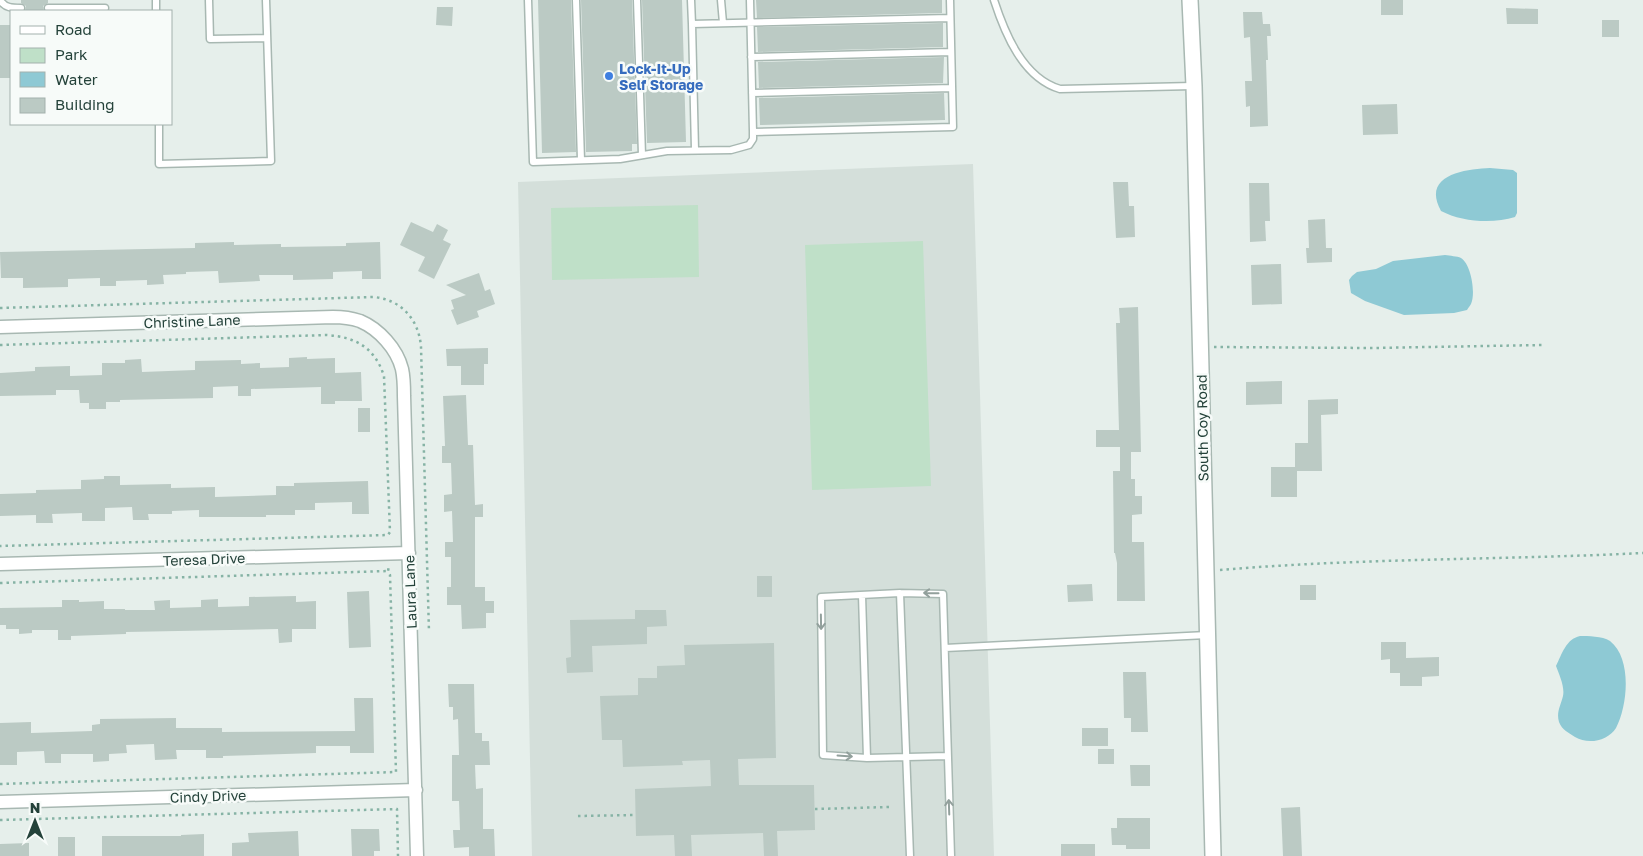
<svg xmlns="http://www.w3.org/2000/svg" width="1643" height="856" font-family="'Golos Text',sans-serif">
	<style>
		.built { fill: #d4dfda }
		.green { fill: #bfe0c8 }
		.water { fill: #8ec9d4 }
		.building { fill: #bbcac4 }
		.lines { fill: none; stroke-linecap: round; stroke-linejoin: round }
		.service-casing { stroke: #a8b8b2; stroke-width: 9 }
		.minor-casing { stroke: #a8b8b2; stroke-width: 15 }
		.tertiary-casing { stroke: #a8b8b2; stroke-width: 18 }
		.path { stroke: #86b3a5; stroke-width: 2.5; stroke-dasharray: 2.5 4; stroke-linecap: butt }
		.service { stroke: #fff; stroke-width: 6 }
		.minor { stroke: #fff; stroke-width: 12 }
		.tertiary { stroke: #fff; stroke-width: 15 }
		.oneway { stroke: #92a09c }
		.shop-dot { fill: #3f7fe0; stroke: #f7fbf9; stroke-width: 2 }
		.labels { text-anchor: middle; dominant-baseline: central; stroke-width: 5; stroke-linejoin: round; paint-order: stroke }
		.shop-label { font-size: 14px; font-weight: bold; fill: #366cbe; stroke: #f7fbf9; text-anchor: start }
		.street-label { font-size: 14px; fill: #24423a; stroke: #f7fbf9 }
	</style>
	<rect width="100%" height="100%" fill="#e6efeb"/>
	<!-- built -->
	<path class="built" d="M973 164 994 856H532L518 182Z"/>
	<!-- green -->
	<path class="green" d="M698 205 699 277 552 280 551 208Z
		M923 241 931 486 812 490 805 245Z"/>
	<!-- water -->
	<path class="water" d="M1490 168 1513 170 1517 173V213L1515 217C1493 224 1462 222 1441 211 1421 175 1465 169 1490 168Z
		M1445 255C1450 256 1457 256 1461 258 1471 264 1476 293 1471 304 1471 304 1467 310 1467 310L1454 313 1404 315 1365 301 1351 293 1349 280 1352 276 1357 272 1376 269 1393 261Z
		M1580 636C1588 636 1602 636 1610 641 1632 658 1628 705 1616 728 1608 741 1588 745 1575 737 1569 733 1562 730 1559 722 1556 712 1561 705 1563 696 1565 687 1559 674 1556 666 1562 654 1566 639 1580 636Z"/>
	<!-- building -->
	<path class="building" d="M21 0H48V3L43 6 44 11H25L26 6 21 3Z
		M538 0H571L576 152 542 153Z
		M581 0H632L637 144H632V151L586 152Z
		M642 0H682L686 142 647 143Z
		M756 0H942V13L757 18Z
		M1381 0H1403V15H1381Z
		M437 7H453L452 26 436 25Z
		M1506 8 1538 9V24H1507Z
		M1243 12H1262L1263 24H1270L1271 36H1267L1268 60H1266L1268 126 1250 127V106L1246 107 1245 81H1252L1250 37 1244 38Z
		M1602 20H1619V37H1602Z
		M943 23V47L758 52 757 27Z
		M0 25H11V78H0Z
		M944 57 943 83 759 88 758 62Z
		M944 93 945 120 760 125 759 98Z
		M1397 104 1398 134 1363 135 1362 105Z
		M1113 182H1128L1129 206H1134L1135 237 1116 238Z
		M1249 183H1269L1270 221H1265L1266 241 1250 242Z
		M1325 219 1326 248H1332V262L1307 263 1306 248H1309L1308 220Z
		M411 222 433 232 437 224 448 230 443 240 451 244 434 279 418 271 425 257 400 245Z
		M234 242V245L281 244V247L346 246V243L380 242 381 279H362V271L333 272V279L293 280V275H259L260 281 219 283 218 271 186 272V274L163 275 164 284 147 285V280L116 281V286H100V278L68 279V287L23 288V278H1L0 252 195 248V243Z
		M1281 264 1282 304 1252 305 1251 265Z
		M479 273 485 291 490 289 495 304 477 311 479 317 457 325 451 310 454 309 451 300 466 295 446 285Z
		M1138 307 1141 452H1131V479H1135V496H1142V514L1132 515V542H1144L1145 601H1117V563L1115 553H1114L1113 471H1120V447H1096V430H1119L1116 323H1120L1119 308Z
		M488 348V364H484V385H461V366H447L446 349Z
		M307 357V359L335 358V373L361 372 362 401H335V404H321V387L251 389V396H238V386L213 387V398L120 400V402H106V409H89V403H80L79 390H56V395L0 396V373L35 371V367L70 366V376L102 375V363H125V360L141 359 142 372 195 370V361L241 360V364L260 363V368L289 367V358Z
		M1282 381V404L1246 405V382Z
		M466 395 468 445H473L475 505 483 504V517H475V587H485V601H494V613H486V628L462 629 461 605H447V587H451V557H445V542H453L452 511 444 512V495L452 494 451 463H442V446H445L443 396Z
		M1338 399V414L1321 415 1322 471H1297V497H1271V467H1295V443H1308V400Z
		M358 408H370V432H358Z
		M104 476H120V485L171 484V488L215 487V497L276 495V486H294V483L368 481 369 514H352V502L315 503V510H295V515H266V517H199V510L172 511V514H148L149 520H133L132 507 105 508V521H82V513L52 514 53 523H36V515L0 516V494L36 493V490L81 489V480L104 479Z
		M757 576H772V597H757Z
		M1092 584 1093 601 1068 602 1067 585Z
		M1300 585H1316V600H1300Z
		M369 591 371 647 349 648 347 592Z
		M296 596V602L316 601V629H292V642L279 643 278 629 126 632V634L71 636V640H58V630H32V633L19 634V629H6V625H0V608L62 607V600H79V602L104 601V609H125V610H155L154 601 170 600V608L201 607V600L218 599V607L249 606V597Z
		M635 610H666L667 626 647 627V644L592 646 593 672 567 673 566 658 571 657 570 620 635 619Z
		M1381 642H1406V658L1439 657V676L1422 677V686H1400V673H1390V659L1381 660Z
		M774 643 776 758 738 759 739 785H814L815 830 777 831 778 856H764L763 833 691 835 692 856H675L674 835 636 836 635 789 711 786 710 760 682 761 683 765 623 767 622 740H602L600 696 638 695V678H657V666L685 665 684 645Z
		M1123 672H1146L1148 732H1131V718H1124Z
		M448 684H474L475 733H482V741H489L490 765H475L476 789 483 788V829H494L495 856H469V847L454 848 453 830H460L459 801H452V755H459L458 719 453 720V707H449Z
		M354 698H373L374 753H350V746H316V753L223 756V758H206V750H176L177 759 155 760 154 744 126 745 127 753 109 754V761L93 762V754H61V763H45L44 751 17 752V765H0V723L31 722V733L92 731V725L100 724V719L176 718V728H222V732L355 731Z
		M1082 728H1108V746H1082Z
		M1098 749H1114V764H1098Z
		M1130 765H1150V786H1131Z
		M1300 807 1302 856H1283L1281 808Z
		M1117 818H1150V849H1126V845H1112L1111 828H1117Z
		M351 829H379L380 851H374V856H352Z
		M298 831 299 856H232V843L249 842 248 833Z
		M204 834V856H102V836H181V835Z
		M58 837H75V856H58Z
		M29 843V856H0V844Z
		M1061 844H1095V856H1061Z"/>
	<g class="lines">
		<!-- service casing -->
		<g class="service-casing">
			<path id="service" d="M0 0C5 8 12 8 21 8
				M156 0V11
				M209 0 210 39 267 38
				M528 0 533 162 620 159 667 151 731 150 749 145 753 139V132
				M576 0 581 160
				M637 0 642 155
				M691 0 692 24 950 18
				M721 0 723 23
				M750 0 753 132 953 127 950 0
				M994 0C1005 34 1023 78 1060 89L1193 86
				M48 8H105
				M692 24 695 150
				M751 57 951 52
				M752 93 952 88
				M159 124V164L271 161 266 0
				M900 593 910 856
				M862 595 867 758
				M945 648 1207 635
				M948 756 867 758 823 755 821 597 900 593 943 594 951 856"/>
		</g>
		<!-- minor casing -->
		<g class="minor-casing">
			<path id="minor" d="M0 327 333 317C342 317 351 318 360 321 379 329 397 349 402 369 404 378 404 388 404 396L417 856
				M0 564 409 553
				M0 802 416 790"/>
		</g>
		<!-- tertiary casing -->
		<g class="tertiary-casing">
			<path id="tertiary" d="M1190 0 1194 86 1213 856"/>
		</g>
		<!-- path -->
		<path class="path" d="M0 308 374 297C402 300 419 320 421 347L429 632
			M0 345 327 335C356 337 375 348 384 376L390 532 388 535 0 546
			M1214 347 1372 348 1543 345
			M1220 570C1361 558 1502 560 1643 553
			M0 583 388 571
			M0 784 396 772 390 575 388 571 389 566
			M815 809 889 807
			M578 816 635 815
			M0 820 397 809 398 856"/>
		<!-- service -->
		<use href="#service" class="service"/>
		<!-- minor -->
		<use href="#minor" class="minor"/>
		<!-- tertiary -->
		<use href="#tertiary" class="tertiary"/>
	</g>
	<!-- one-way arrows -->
	<defs><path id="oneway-shaft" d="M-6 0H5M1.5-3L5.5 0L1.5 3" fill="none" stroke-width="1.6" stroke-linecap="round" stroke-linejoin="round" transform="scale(1.25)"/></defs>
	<g class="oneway">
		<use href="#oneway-shaft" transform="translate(931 593) rotate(-179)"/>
		<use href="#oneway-shaft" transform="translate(821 622) rotate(89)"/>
		<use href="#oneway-shaft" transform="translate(845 756) rotate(4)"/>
		<use href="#oneway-shaft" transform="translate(949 807) rotate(-92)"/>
	</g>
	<!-- markers -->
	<circle class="shop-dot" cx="609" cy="76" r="5"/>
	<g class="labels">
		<!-- shop labels -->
		<g class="shop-label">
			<text x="619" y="68">Lock-It-Up<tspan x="619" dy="16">Self Storage</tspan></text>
		</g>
		<!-- street labels -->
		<g class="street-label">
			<text transform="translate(192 321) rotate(-2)">Christine Lane</text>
			<text transform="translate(1202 428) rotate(-91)">South Coy Road</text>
			<text transform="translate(204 559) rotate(-2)">Teresa Drive</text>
			<text transform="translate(410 592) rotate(-92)">Laura Lane</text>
			<text transform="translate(208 796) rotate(-2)">Cindy Drive</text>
		</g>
	</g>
	<!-- legend -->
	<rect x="10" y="10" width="162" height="115" fill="#f7fbf9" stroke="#a3b1ad"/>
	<rect x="20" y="26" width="25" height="8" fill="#ffffff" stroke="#a3b1ad"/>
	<text x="55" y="35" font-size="15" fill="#24423a">Road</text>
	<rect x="20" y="48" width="25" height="15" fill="#bfe0c8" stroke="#a3b1ad"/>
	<text x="55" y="60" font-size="15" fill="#24423a">Park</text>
	<rect x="20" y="72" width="25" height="15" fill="#8ec9d4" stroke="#a3b1ad"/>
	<text x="55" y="85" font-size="15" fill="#24423a">Water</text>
	<rect x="20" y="98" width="25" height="15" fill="#bbcac4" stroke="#a3b1ad"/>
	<text x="55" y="110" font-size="15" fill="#24423a">Building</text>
	<!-- north arrow -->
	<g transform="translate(35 821)" stroke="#f7fbf9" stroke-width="4" paint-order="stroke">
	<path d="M0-4L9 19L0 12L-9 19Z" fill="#24423a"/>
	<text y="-8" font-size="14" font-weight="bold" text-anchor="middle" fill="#24423a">N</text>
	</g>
</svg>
